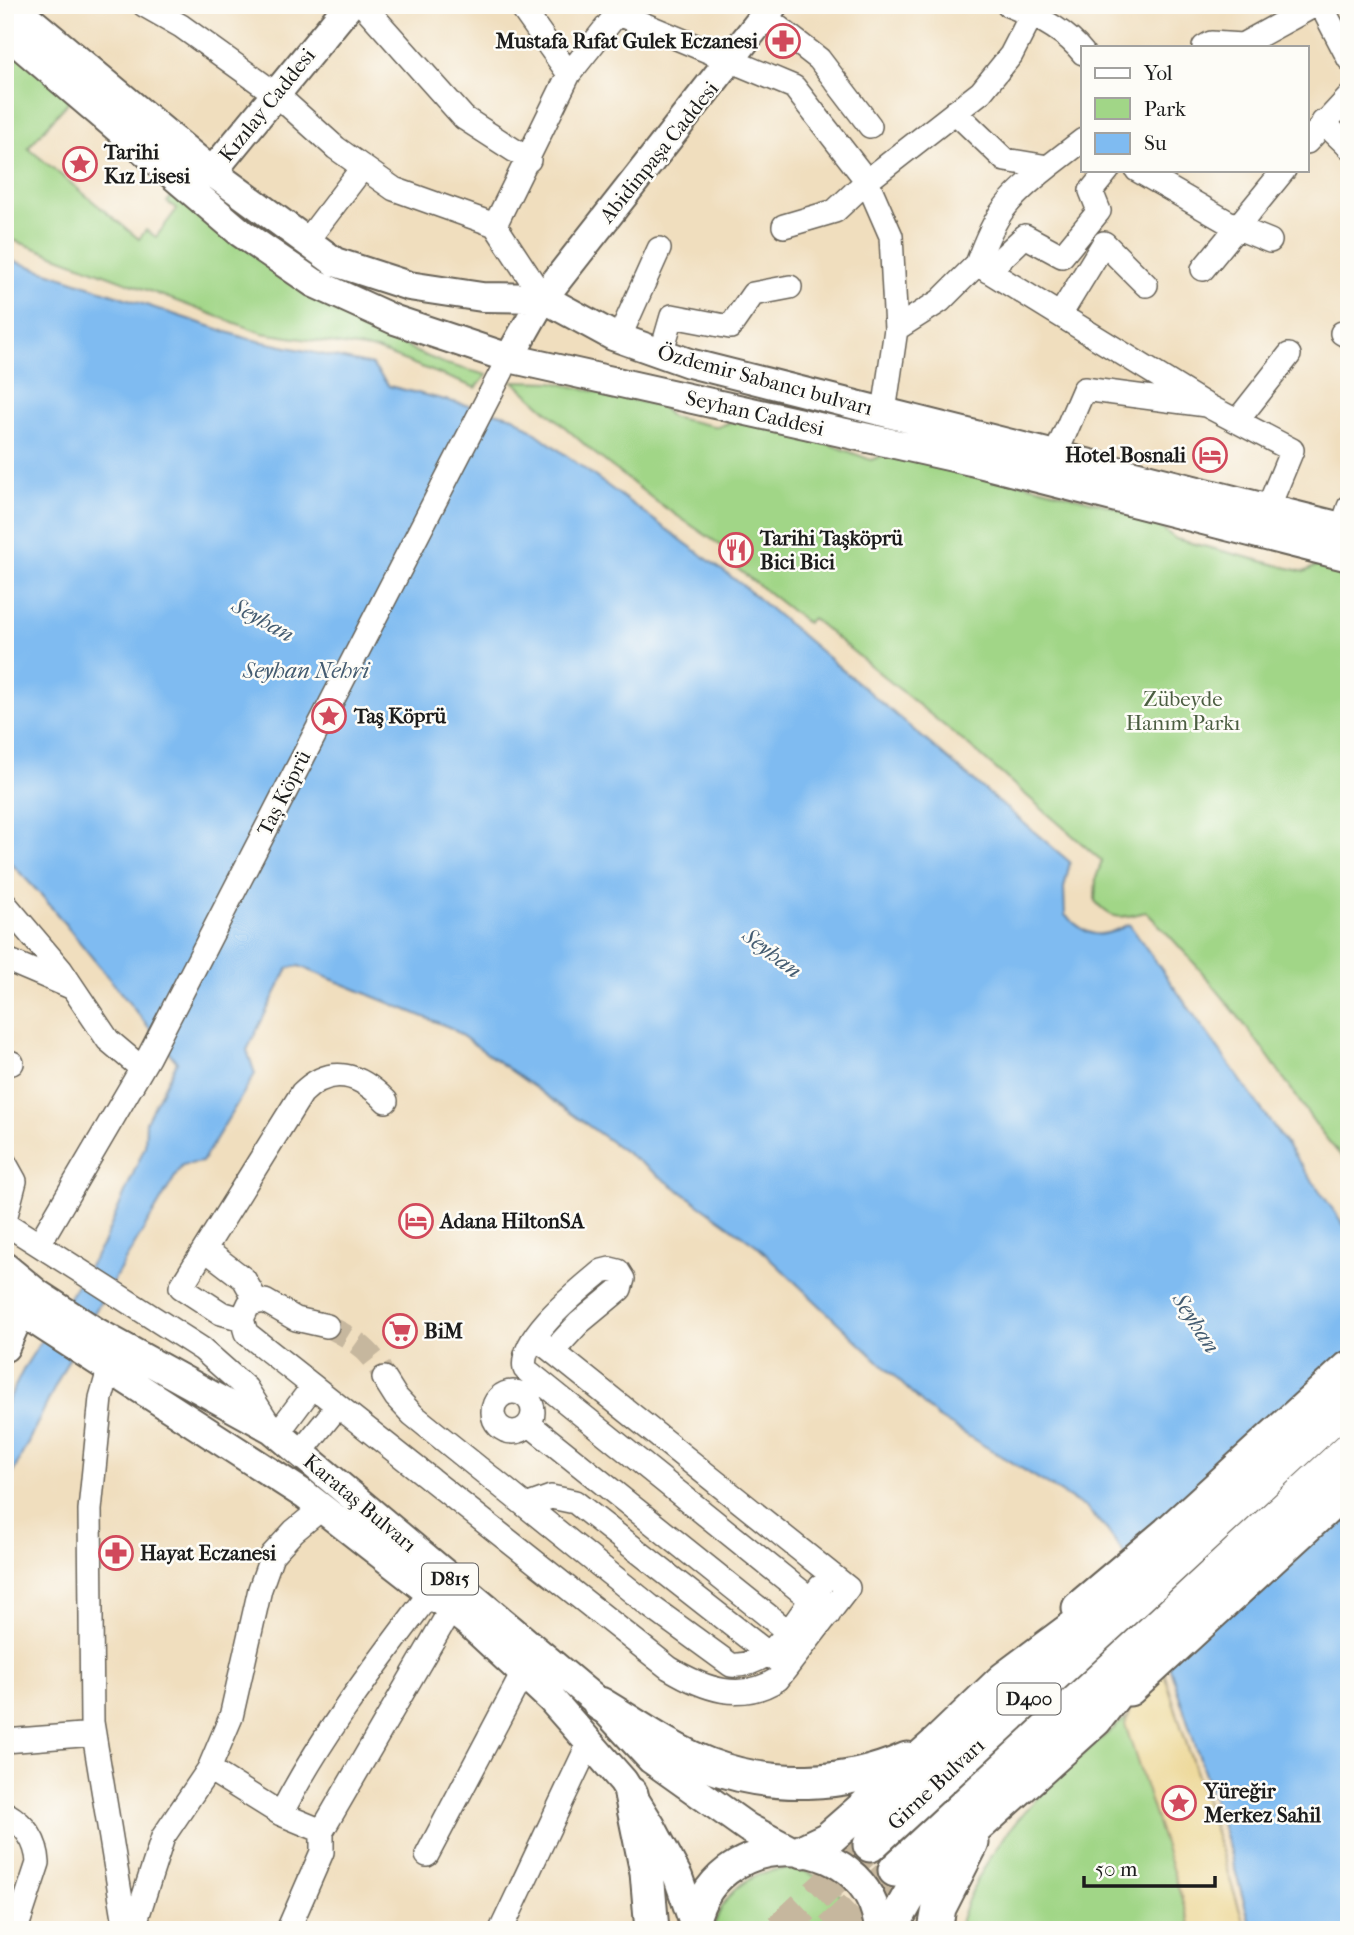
<svg xmlns="http://www.w3.org/2000/svg" width="1354" height="1935" font-family="'IM FELL French Canon',serif">
	<style>
		.green { fill: #a1d687; stroke: #5e7952; stroke-width: 2 }
		.sand { fill: #eeda9e; stroke: #857b5d; stroke-width: 2 }
		.water { fill: #7fbbf1; stroke: #4e6c86; stroke-width: 2 }
		.lines { fill: none; stroke-linecap: round; stroke-linejoin: round }
		.minor-tunnel { stroke: #c6b79e; stroke-width: 23; stroke-dasharray: 23 11; stroke-linecap: butt }
		.highway-tunnel { stroke: #c6b79e; stroke-width: 33; stroke-dasharray: 33 17; stroke-linecap: butt }
		.minor-casing { stroke: #666055; stroke-width: 26 }
		.major-casing { stroke: #666055; stroke-width: 32 }
		.highway-casing { stroke: #666055; stroke-width: 37 }
		.minor { stroke: #fff; stroke-width: 23 }
		.major { stroke: #fff; stroke-width: 28 }
		.highway { stroke: #fff; stroke-width: 33 }
		.labels { text-anchor: middle; dominant-baseline: central; stroke-width: 5; stroke-linejoin: round; paint-order: stroke }
		.shield { fill: #fdfcf7; stroke: #605f5e; stroke-width: 2 }
		.shield-label { font-size: 19px; font-weight: bold; fill: #1c1c1c }
		.poi-label { font-size: 21px; font-weight: bold; fill: #1c1c1c; stroke: #fdfcf7; text-anchor: start }
		.street-label { font-size: 21px; fill: #1c1c1c; stroke: #fdfcf7 }
		.park-label { font-size: 21px; fill: #4b5d41; stroke: #fdfcf7 }
		.water-label { font-size: 23px; font-style: italic; fill: #445c71; stroke: #fdfcf7 }
	</style>
	<rect width="100%" height="100%" fill="#fdfcf7"/>
	<filter id="ink" filterUnits="userSpaceOnUse"><feTurbulence type="fractalNoise" baseFrequency=".0143" numOctaves="2"/><feDisplacementMap in="SourceGraphic" scale="14" xChannelSelector="R" yChannelSelector="G"/><feConvolveMatrix kernelMatrix="1 2 1 2 8 2 1 2 1" color-interpolation-filters="sRGB"/></filter>
	<filter id="wash" filterUnits="userSpaceOnUse"><feTurbulence type="fractalNoise" baseFrequency=".00686" numOctaves="4" result="noise"/><feDisplacementMap in="SourceGraphic" scale="28" xChannelSelector="R" yChannelSelector="G"/><feGaussianBlur stdDeviation="1.57" result="paint"/><feColorMatrix in="noise" values="0 0 0 0 0 0 0 0 0 0 0 0 0 0 0 0 0 1.4 0 .05"/><feComposite in="paint" operator="in"/></filter>
	<g filter="url(#wash)">
		<rect width="100%" height="100%" fill="#f0debe"/>
		<!-- green -->
		<path class="green" d="M5 40 70 100 28 148 139 239 146 230 156 237 177 209 167 202 178 188 416 352 446 364 487 375 476 388 377 350 262 333 5 237Z
			M513 381 552 382 660 406 671 417 718 427 738 419 803 434 871 460 898 450 1144 515 1176 539 1304 572 1331 559 1349 564V1164C1316 1131 1293 1089 1265 1052 1229 1003 1189 954 1146 912 1120 918 1113 922 1095 901L1096 878 1102 861 974 750 812 618 807 623 725 559 729 551 657 502 593 452Z
			M1148 1700 1213 1930H958C983 1832 1073 1761 1148 1700Z
			M795 1868C829 1878 848 1895 858 1930H713C724 1888 753 1869 795 1868Z"/>
		<!-- sand -->
		<path class="sand" d="M1159 1657 1246 1930H1192L1125 1724 1149 1666Z"/>
		<!-- water -->
		<path class="water" d="M5 258 245 338 372 365 389 386 514 417 741 584 1070 862 1064 888 1065 915C1090 938 1099 940 1129 924L1349 1232V1930H1252L1227 1841 1168 1662 1129 1561 1107 1530 1086 1508 937 1417 756 1245 451 1028 299 966 288 968 247 1050 255 1074 202 1162 182 1165 78 1340 5 1489V1407L24 1368 103 1244 145 1146 146 1121 177 1062 43 897 5 857Z"/>
	</g>
	<g filter="url(#ink)">
		<g class="lines">
			<!-- minor-tunnel -->
			<path class="minor-tunnel" d="M327 1326C352 1338 374 1351 384 1378"/>
			<!-- highway-tunnel -->
			<path class="highway-tunnel" d="M780 1930 870 1845
				M831 1930 895 1870"/>
			<!-- minor casing -->
			<g class="minor-casing">
				<path id="minor" d="M144 5 181 26 277 95 336 148 394 189 495 225 543 298
					M363 5 464 118 529 160
					M520 5 569 74
					M1008 5C1035 15 1065 30 1083 53
					M1321 5 1349 59
					M619 14 794 87 867 181 891 236 896 329 884 412
					M765 17 819 59 870 126
					M1204 47 1211 43 1242 45 1315 5
					M955 112 1005 160 1048 167 1083 140
					M1323 122 1349 147
					M1307 142 1349 97
					M1137 170 1238 228 1270 241
					M495 225 569 74 624 5
					M784 226 835 211 867 181 981 92 1011 55 1032 14 1033 5
					M306 242 363 167
					M977 264C995 214 1006 200 1048 167
					M1203 269 1284 170
					M988 271 1025 236 1062 256 1099 211 1091 191 1108 170
					M1060 315 1104 243 1146 285
					M896 329 940 301 977 264 1206 405
					M1342 333 1349 337
					M619 338 659 249
					M661 354 672 316 730 327 753 294 790 287
					M1237 421 1289 355
					M1055 456 1084 389 1206 405 1292 450 1268 508
					M1342 528 1349 507
					M5 904 61 970 108 1040 140 1067
					M5 959 73 988
					M5 1060 12 1063
					M5 1163 15 1181 5 1219
					M5 1223 202 1349 246 1388 272 1429
					M39 1244 148 1058 502 371
					M206 1250 244 1279 257 1302
					M242 1319 221 1313 181 1287 302 1093C331 1064 360 1074 386 1101
					M327 1326 296 1319 265 1301 249 1304 242 1319 246 1333 669 1668C704 1689 741 1703 778 1679L848 1588 536 1338
					M554 1350 579 1323 620 1289 623 1279 618 1271 610 1269 602 1271C580 1290 518 1337 525 1369L829 1614
					M109 1370 101 1398 90 1510 92 1722 126 1930
					M384 1378 396 1397 413 1415 650 1606 731 1665C773 1669 798 1616 820 1587
					M493 1412a20 20 0 1 1 40 0a20 20 0 1 1-40 0Z
					M529 1424 797 1639
					M277 1434 313 1386
					M300 1453 338 1406
					M526 1506 551 1497 575 1502 779 1662
					M5 1741 94 1734
					M209 1769 281 1814 322 1831V1852L288 1930
					M5 1813C24 1824 37 1840 38 1863L16 1930
					M281 1814C322 1734 376 1665 430 1593
					M322 1831 451 1609
					M427 1855 523 1673
					M133 1930 163 1837 209 1769 231 1717 260 1589 272 1555 294 1531 322 1508
					M501 1930 590 1741"/>
			</g>
			<!-- major casing -->
			<g class="major-casing">
				<path id="major" d="M12 5 212 172 335 262 409 286 482 297 543 298 613 336 689 363 1349 529
					M5 32 241 233 314 283 395 320 509 358 971 461 1349 557
					M212 172 349 5
					M509 358 543 298 773 5
					M5 1267 39 1295 96 1332 272 1429 600 1704 651 1759 748 1828 788 1849
					M5 1301 305 1495 470 1624 551 1699 623 1781 651 1826 678 1877 694 1924
					M5 1347 20 1313
					M694 1930C707 1825 869 1825 879 1930"/>
			</g>
			<!-- highway casing -->
			<g class="highway-casing">
				<path id="highway" d="M1079 1608 1168 1533 1349 1368
					M1129 1689 1349 1487
					M600 1704C634 1724 670 1751 708 1765 772 1789 844 1787 907 1759
					M631 1794 647 1872 652 1930
					M870 1845 1349 1403
					M803 1851 828 1839 934 1746 1004 1679 1106 1603
					M895 1870 1349 1449
					M890 1930 915 1886 942 1858 1095 1720 1138 1665
					M935 1930 939 1908 972 1843"/>
			</g>
			<!-- minor -->
			<use href="#minor" class="minor"/>
			<!-- major -->
			<use href="#major" class="major"/>
			<!-- highway -->
			<use href="#highway" class="highway"/>
		</g>
	</g>
	<!-- icons -->
	<defs>
		<g id="pharmacy-ring" transform="scale(1.75)"><circle r="9.5" fill="#fdfcf7" stroke="#d1495b" stroke-width="1.5"/><path d="M-2-6h4v4h4v4h-4v4h-4v-4h-4v-4h4Z" fill="#d1495b"/></g>
		<g id="sight-ring" transform="scale(1.75)"><circle r="9.5" fill="#fdfcf7" stroke="#d1495b" stroke-width="1.5"/><path d="M0-6L1.8-2.2L6-1.7L2.9 1.2L3.7 5.4L0 3.3L-3.7 5.4L-2.9 1.2L-6-1.7L-1.8-2.2Z" fill="#d1495b"/></g>
		<g id="hotel-ring" transform="scale(1.75)"><circle r="9.5" fill="#fdfcf7" stroke="#d1495b" stroke-width="1.5"/><path d="M-6-4.5h1.5V1H6V5H4.5V3h-9V5H-6ZM-4 0a1.8 1.8 0 1 1 3.6 0ZM.5 0V-2.5h3Q6-2.5 6 0Z" fill="#d1495b"/></g>
		<g id="restaurant-ring" transform="scale(1.75)"><circle r="9.5" fill="#fdfcf7" stroke="#d1495b" stroke-width="1.5"/><path d="M-5-6h1v4h1v-4h1v4h1v-4h1v5L-1.5 .5V6h-2V.5L-5-1ZM5-6V6H3V1.5H1.5Q1.5-4 5-6Z" fill="#d1495b"/></g>
		<g id="supermarket-ring" transform="scale(1.75)"><circle r="9.5" fill="#fdfcf7" stroke="#d1495b" stroke-width="1.5"/><path d="M-6-5.5h2.5l.6 2H6L4.5 2H-2.5L-4.4-4H-6ZM-1.5 3.2a1.3 1.3 0 1 0 .1 0ZM3 3.2a1.3 1.3 0 1 0 .1 0Z" fill="#d1495b"/></g>
	</defs>
	<g fill-rule="evenodd">
		<use href="#pharmacy-ring" x="783" y="41"/>
		<use href="#sight-ring" x="80" y="164"/>
		<use href="#hotel-ring" x="1210" y="455"/>
		<use href="#restaurant-ring" x="736" y="550"/>
		<use href="#sight-ring" x="329" y="716"/>
		<use href="#hotel-ring" x="416" y="1221"/>
		<use href="#supermarket-ring" x="400" y="1331"/>
		<use href="#pharmacy-ring" x="116" y="1553"/>
		<use href="#sight-ring" x="1179" y="1803"/>
	</g>
	<g class="labels">
		<!-- shield labels -->
		<g class="shield">
			<rect x="422" y="1563.5" width="56" height="31" rx="5"/>
			<rect x="997.5" y="1683.5" width="63" height="31" rx="5"/>
		</g>
		<g class="shield-label">
			<text x="450" y="1579">D815</text>
			<text x="1029" y="1699">D400</text>
		</g>
		<!-- poi labels -->
		<g class="poi-label">
			<text x="758" y="41" text-anchor="end">Mustafa Rıfat Gulek Eczanesi</text>
			<text x="104" y="152">Tarihi<tspan x="104" dy="24">Kız Lisesi</tspan></text>
			<text x="1186" y="455" text-anchor="end">Hotel Bosnali</text>
			<text x="760" y="538">Tarihi Taşköprü<tspan x="760" dy="24">Bici Bici</tspan></text>
			<text x="354" y="716">Taş Köprü</text>
			<text x="440" y="1221">Adana HiltonSA</text>
			<text x="424" y="1331">BiM</text>
			<text x="140" y="1553">Hayat Eczanesi</text>
			<text x="1204" y="1791">Yüreğir<tspan x="1204" dy="24">Merkez Sahil</tspan></text>
		</g>
		<!-- street labels -->
		<g class="street-label">
			<text transform="translate(267 105) rotate(-51)">Kızılay Caddesi</text>
			<text transform="translate(659 152) rotate(-51)">Abidinpaşa Caddesi</text>
			<text transform="translate(765 380) rotate(15)">Özdemir Sabancı bulvarı</text>
			<text transform="translate(755 413) rotate(13)">Seyhan Caddesi</text>
			<text transform="translate(284 793) rotate(-63)">Taș Köprü</text>
			<text transform="translate(360 1503) rotate(40)">Karataş Bulvarı</text>
			<text transform="translate(936 1784) rotate(-43)">Girne Bulvarı</text>
		</g>
		<!-- park labels -->
		<g class="park-label">
			<text x="1183" y="699">Zübeyde<tspan x="1183" dy="24">Hanım Parkı</tspan></text>
		</g>
		<!-- water labels -->
		<g class="water-label">
			<text transform="translate(263 620) rotate(29)">Seyhan</text>
			<text x="306" y="670">Seyhan Nehri</text>
			<text transform="translate(772 953) rotate(37)">Seyhan</text>
			<text transform="translate(1196 1323) rotate(57)">Seyhan</text>
		</g>
	</g>
	<!-- margin -->
	<rect width="1354" height="1935" fill="none" stroke="#fdfcf7" stroke-width="28"/>
	<!-- legend -->
	<rect x="1081" y="46" width="228" height="126" fill="#fdfcf7" stroke="#a3a29f" stroke-width="2"/>
	<rect x="1095" y="68" width="35" height="10" fill="#ffffff" stroke="#a3a29f" stroke-width="2"/>
	<text x="1144" y="80" font-size="21" fill="#1c1c1c">Yol</text>
	<rect x="1095" y="98" width="35" height="21" fill="#a1d687" stroke="#a3a29f" stroke-width="2"/>
	<text x="1144" y="116" font-size="21" fill="#1c1c1c">Park</text>
	<rect x="1095" y="133" width="35" height="21" fill="#7fbbf1" stroke="#a3a29f" stroke-width="2"/>
	<text x="1144" y="150" font-size="21" fill="#1c1c1c">Su</text>
	<!-- scale -->
	<path d="M1084 1876v10h131v-10" fill="none" stroke="#1c1c1c" stroke-width="3.5"/>
	<text x="1095" y="1876" font-size="21" fill="#1c1c1c" stroke="#fdfcf7" stroke-width="5" paint-order="stroke">50 m</text>
</svg>
